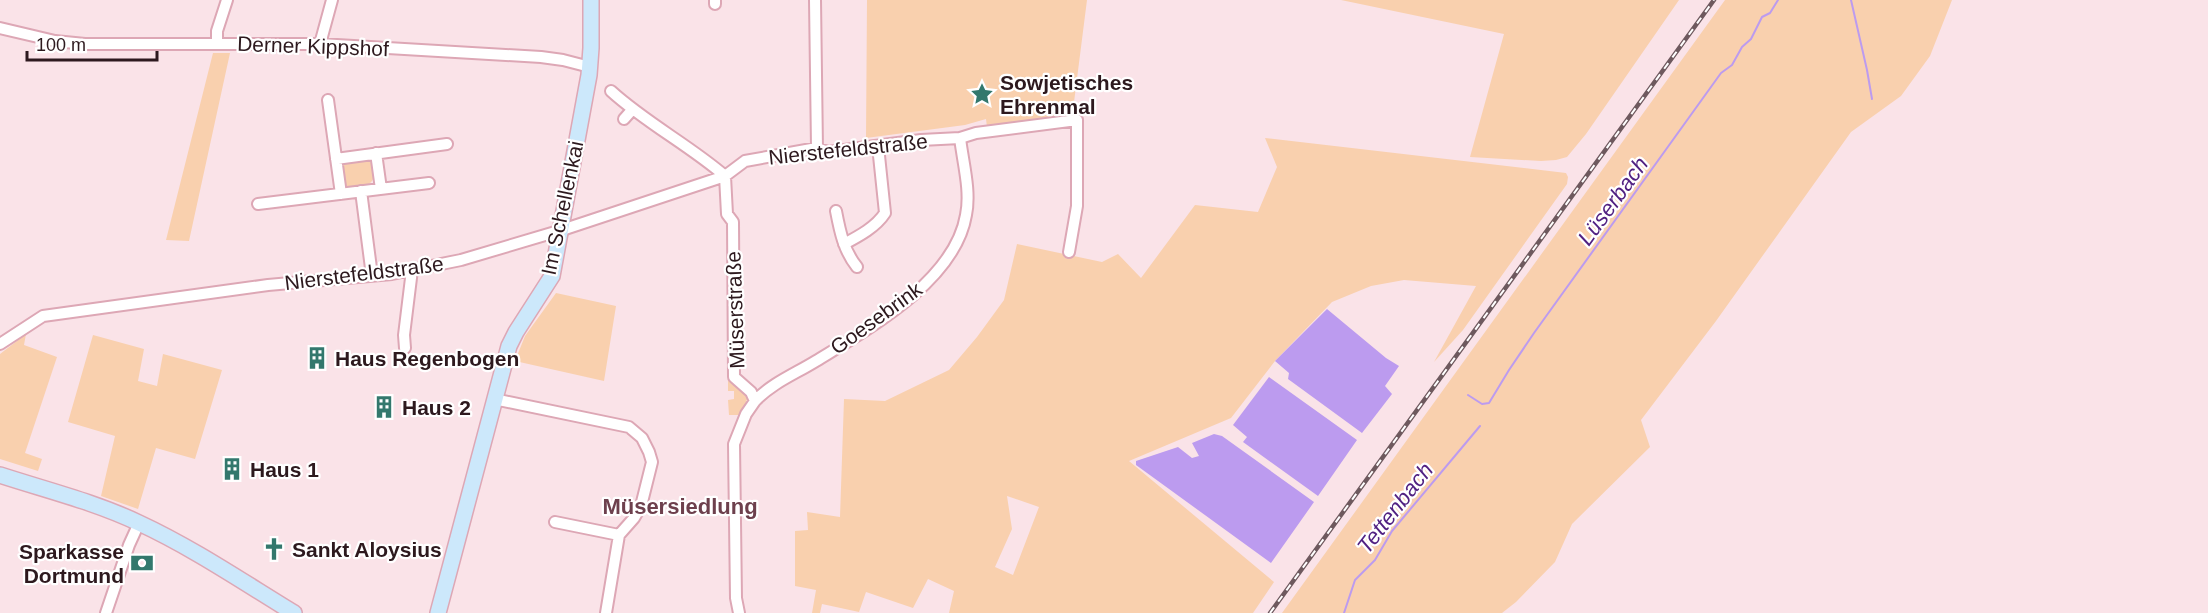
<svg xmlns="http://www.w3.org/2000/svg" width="2208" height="613" font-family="Arial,sans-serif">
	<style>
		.green { fill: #f9d0ae; fill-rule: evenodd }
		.water { fill: #bc9bef }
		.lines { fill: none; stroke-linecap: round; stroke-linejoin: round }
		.stream { stroke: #bc9bef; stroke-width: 2 }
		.street-casing { stroke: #dda7b5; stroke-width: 14 }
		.secondary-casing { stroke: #dda7b5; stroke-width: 18 }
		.street { stroke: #fff; stroke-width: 10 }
		.secondary { stroke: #cce8fb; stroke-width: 15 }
		.rail-casing { stroke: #6e595e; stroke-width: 4.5 }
		.rail { stroke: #fff; stroke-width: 2; stroke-dasharray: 7; stroke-linecap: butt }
		.labels { text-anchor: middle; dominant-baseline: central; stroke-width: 4.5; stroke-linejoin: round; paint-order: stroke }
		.street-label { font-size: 21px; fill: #2d191e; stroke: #fff }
		.poi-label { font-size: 21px; font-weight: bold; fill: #2d191e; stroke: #fff; text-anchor: start }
		.water-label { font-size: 22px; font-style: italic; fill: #512182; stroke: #fff }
		.neighbourhood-label { font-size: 22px; font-weight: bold; fill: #6d404d; stroke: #fff }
	</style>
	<rect width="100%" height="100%" fill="#fae3e8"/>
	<!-- green -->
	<path class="green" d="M867 0H1087L1073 110 1063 117 987 127 986 119 965 125 866 138Z
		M1341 0H1679L1586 134 1567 157 1556 160 1541 161 1470 157 1504 34Z
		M1725 0H1952L1930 56 1901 96 1851 132 1716 321 1641 420 1650 447 1572 524 1555 562 1516 602 1502 613H1282Z
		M213 53H230L189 241 166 240Z
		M1265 138 1566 173 1568 177 1567 184 1463 330 1434 362 1476 286 1404 280 1371 286 1332 302 1275 361 1231 418 1129 461 1274 582 1253 613H949L954 591 928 579 913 608 866 592 859 612 822 604 820 613H812L816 590 795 586V531L808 530 807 512 840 517 844 399 885 401 949 370 977 337 1004 300 1017 244 1102 262 1118 254 1141 278 1195 205 1258 212 1277 167ZM1007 496 1039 507 1013 575 995 567 1012 529Z
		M367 159C372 163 373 165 374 172 375 187 360 188 348 187L343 182V165L345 162Z
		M556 293 616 306 604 381 515 361 525 336Z
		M26 334 24 345 57 357 25 453 42 459 38 471 0 459V354Z
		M93 335 144 349 138 381 157 386 163 354 222 370 195 459 156 448 138 509 101 496 115 436 68 422Z
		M728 379H733L748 397 741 415H729L728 400 734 399V391H728Z"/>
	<!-- water -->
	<path class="water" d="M1327 309 1386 358 1399 366 1385 386 1392 394 1362 433 1288 379 1289 373 1275 361Z
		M1269 377 1357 440 1318 496 1243 442 1247 437 1233 425Z
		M1214 434 1222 436 1314 502 1271 563 1136 465V461L1178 447 1192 458 1199 456 1192 443Z"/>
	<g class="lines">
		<!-- stream -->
		<path class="stream" d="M1851 0 1867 70 1872 99
			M1468 395 1482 404 1489 403 1509 370 1534 333 1721 73 1732 65 1742 47 1751 39 1762 17 1770 13 1778 0
			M1344 613 1355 580 1375 560 1392 531 1480 426"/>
		<!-- street casing -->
		<g class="street-casing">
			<path id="street" d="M815 0 817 148
				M715 4V0
				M0 28 55 41 85 44H320L541 57 563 60 590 67
				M217 44V31L227 0
				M320 44 332 0
				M611 91C646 123 689 145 725 176
				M328 100 341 194
				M624 119 632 110
				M376 153 381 189
				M336 159 447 144
				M725 176 727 214 733 222 734 377 751 392 755 401 746 414 734 444 736 598 739 613
				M361 191 372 276
				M258 204 429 183
				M836 211C840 232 844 251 857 267
				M844 244C859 236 876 227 885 213L878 146
				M0 344 43 316 268 285 392 274 461 260 562 230 725 176 745 161 817 148 828 152 844 150 921 140 960 138 976 133 1077 120V206L1069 252
				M405 348 404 335 412 270
				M494 399 629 427 642 438 649 452 652 462 641 506 634 518 619 535 606 613
				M755 401C772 383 795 374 816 361 868 329 955 281 966 215 971 191 963 163 960 138
				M555 522 619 535
				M106 613 129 545 139 523"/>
		</g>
		<!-- secondary casing -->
		<g class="secondary-casing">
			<path id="secondary" d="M0 475C46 490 95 502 139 523 193 548 243 582 294 613
				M438 613 509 346 516 332 552 276 589 75 591 48V0"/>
		</g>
		<!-- street -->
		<use href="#street" class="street"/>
		<!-- secondary -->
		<use href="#secondary" class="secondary"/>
		<!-- rail casing -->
		<g class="rail-casing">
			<path id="rail" d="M1270 613 1714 0"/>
		</g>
		<!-- rail -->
		<use href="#rail" class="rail"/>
	</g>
	<!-- icons -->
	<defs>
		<g id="sight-bare" transform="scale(1.8)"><path d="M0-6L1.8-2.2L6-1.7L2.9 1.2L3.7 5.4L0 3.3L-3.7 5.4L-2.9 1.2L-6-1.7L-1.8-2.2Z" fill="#33786d" stroke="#fff" stroke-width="2.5" paint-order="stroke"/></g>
		<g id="building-bare" transform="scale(1.8)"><path d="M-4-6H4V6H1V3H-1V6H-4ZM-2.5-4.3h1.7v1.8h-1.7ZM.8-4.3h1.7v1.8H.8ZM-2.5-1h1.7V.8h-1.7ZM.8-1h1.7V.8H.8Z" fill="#33786d" stroke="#fff" stroke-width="2.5" paint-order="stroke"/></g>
		<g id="church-bare" transform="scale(1.8)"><path d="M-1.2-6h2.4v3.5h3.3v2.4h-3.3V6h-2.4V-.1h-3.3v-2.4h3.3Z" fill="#33786d" stroke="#fff" stroke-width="2.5" paint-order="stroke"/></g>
		<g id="bank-bare" transform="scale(1.8)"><path d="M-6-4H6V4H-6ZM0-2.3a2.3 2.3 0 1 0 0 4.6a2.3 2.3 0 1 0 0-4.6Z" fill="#33786d" stroke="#fff" stroke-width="2.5" paint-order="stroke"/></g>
	</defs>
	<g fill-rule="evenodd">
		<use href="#sight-bare" x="982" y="94"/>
		<use href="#building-bare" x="317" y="358"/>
		<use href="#building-bare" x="384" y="407"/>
		<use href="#building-bare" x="232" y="469"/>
		<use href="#church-bare" x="274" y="549"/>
		<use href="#bank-bare" x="142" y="563"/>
	</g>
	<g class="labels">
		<!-- street labels -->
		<g class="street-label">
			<text transform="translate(313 46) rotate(2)">Derner Kippshof</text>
			<text transform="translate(848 149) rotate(-6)">Nierstefeldstraße</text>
			<text transform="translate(562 208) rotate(-78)">Im Schellenkai</text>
			<text transform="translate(364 273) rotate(-7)">Nierstefeldstraße</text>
			<text transform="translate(735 310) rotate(-92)">Müserstraße</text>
			<text transform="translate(876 318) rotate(-36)">Goesebrink</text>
		</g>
		<!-- poi labels -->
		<g class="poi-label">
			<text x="1000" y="82">Sowjetisches<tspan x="1000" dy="24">Ehrenmal</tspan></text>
			<text x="335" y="358">Haus Regenbogen</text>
			<text x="402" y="407">Haus 2</text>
			<text x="250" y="469">Haus 1</text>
			<text x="292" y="549">Sankt Aloysius</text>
			<text x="124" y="551" text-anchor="end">Sparkasse<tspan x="124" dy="24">Dortmund</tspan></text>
		</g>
		<!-- water labels -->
		<g class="water-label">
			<text transform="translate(1613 201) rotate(-54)">Lüserbach</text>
			<text transform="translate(1395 508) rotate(-52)">Tettenbach</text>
		</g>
		<!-- neighbourhood labels -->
		<g class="neighbourhood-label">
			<text x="680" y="506">Müsersiedlung</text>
		</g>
	</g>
	<!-- scale -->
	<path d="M27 51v9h130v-9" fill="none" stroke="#2d191e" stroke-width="3"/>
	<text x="36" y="51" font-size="18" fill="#2d191e" stroke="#ffffff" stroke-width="4.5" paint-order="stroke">100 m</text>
</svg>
